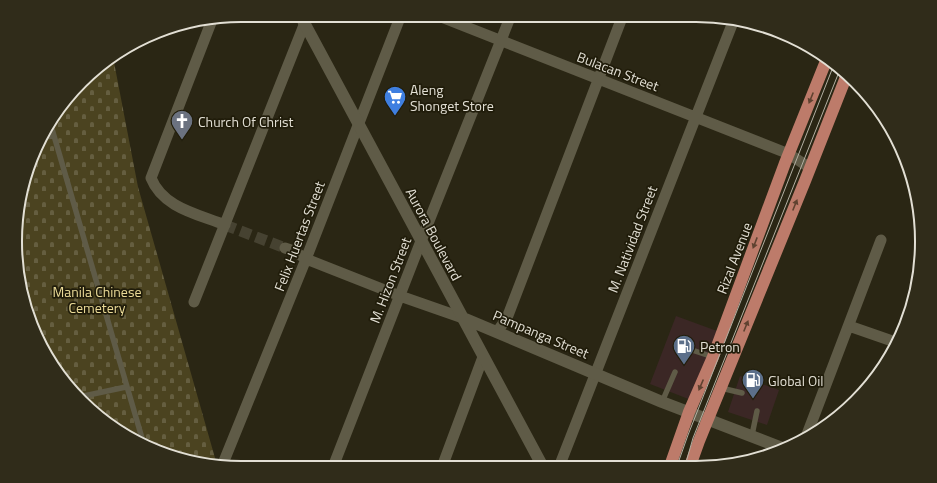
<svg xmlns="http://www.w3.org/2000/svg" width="937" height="483" font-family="'Titillium Web',sans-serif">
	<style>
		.commercial { fill: #3b2725 }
		.cemetery { fill: url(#cemetery-stones) }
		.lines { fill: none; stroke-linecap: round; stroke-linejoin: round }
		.street-tunnel { stroke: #464231; stroke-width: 11; stroke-dasharray: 11 5.5; stroke-linecap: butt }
		.lane { stroke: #5f5b47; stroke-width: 5.5 }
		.street { stroke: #5f5b47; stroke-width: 11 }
		.secondary { stroke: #5f5b47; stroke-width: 12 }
		.primary { stroke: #bd7b6a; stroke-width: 12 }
		.tram { stroke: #b3b0a3; stroke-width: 1 }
		.oneway { fill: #5f4230 }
		.labels { text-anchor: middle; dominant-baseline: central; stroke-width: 3.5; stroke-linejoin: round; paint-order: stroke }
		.street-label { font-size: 14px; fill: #e2dfd4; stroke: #201c0a }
		.poi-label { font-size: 14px; fill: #e2dfd4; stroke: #201c0a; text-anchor: start }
		.park-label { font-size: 14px; fill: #ebdb98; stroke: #201c0a }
		.rim { fill: none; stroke: #e2dfd4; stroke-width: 2 }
	</style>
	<defs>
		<pattern id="cemetery-stones" width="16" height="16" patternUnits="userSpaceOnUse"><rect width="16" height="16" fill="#4b4320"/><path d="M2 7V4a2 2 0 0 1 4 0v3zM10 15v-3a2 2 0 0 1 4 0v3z" fill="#655e40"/></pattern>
	</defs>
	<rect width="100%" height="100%" fill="#2a2614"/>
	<!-- commercial -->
	<path class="commercial" d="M676 316 717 331 691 400 650 384Z
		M740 376 779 390 767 425 728 412Z"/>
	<!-- cemetery -->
	<path class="cemetery" d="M113 57 138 187 217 465 141 445 71 391 32 328 16 257 23 183 53 116 103 62Z"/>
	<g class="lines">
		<!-- street-tunnel -->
		<path class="street-tunnel" d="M225 225 285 248"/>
		<!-- lane -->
		<path class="lane" d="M50 122 144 445
			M43 137 54 136
			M682 356 684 351 689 349 713 357
			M721 388 742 393
			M79 397 126 387
			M662 402 675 372
			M752 435 757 411"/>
		<!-- street -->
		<path class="street" d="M436 15 789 154 810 168
			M212 20 151 178C163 208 198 214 225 225
			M285 248 294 251 306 259 400 296 463 318
			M194 302 308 15
			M849 326 898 343
			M497 332 507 318 623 15
			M806 437 881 240
			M222 466 306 259 401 15
			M333 467 421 241 511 15
			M442 467 483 357
			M559 467 733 22"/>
		<!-- secondary -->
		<path class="secondary" d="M300 15 543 467
			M463 318 662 402 785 449"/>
		<!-- primary -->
		<path class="primary" d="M670 466 689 412 713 357 785 163 826 61
			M690 466 699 441 805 181 846 77"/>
		<!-- tram -->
		<path class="tram" d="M677 466 688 435 833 67
			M685 466 693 438 839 72"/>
	</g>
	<!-- one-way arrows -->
	<defs><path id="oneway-solid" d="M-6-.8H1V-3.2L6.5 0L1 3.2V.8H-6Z"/></defs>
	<g class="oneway">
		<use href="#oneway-solid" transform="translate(811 98) rotate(112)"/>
		<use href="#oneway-solid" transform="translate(795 205) rotate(-68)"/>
		<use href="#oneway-solid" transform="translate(755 243) rotate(111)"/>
		<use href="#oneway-solid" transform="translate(746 326) rotate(-68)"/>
		<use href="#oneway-solid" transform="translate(701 385) rotate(113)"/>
	</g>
	<!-- icons -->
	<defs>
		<g id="supermarket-pin" transform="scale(1.15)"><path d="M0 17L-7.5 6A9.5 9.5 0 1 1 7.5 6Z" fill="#3f7fe0" stroke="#201c0a"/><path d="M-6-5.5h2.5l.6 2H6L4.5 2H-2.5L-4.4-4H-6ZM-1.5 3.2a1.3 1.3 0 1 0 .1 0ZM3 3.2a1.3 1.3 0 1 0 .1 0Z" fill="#fff"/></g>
		<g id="church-pin" transform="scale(1.15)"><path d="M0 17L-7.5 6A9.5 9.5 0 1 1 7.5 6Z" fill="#6b7280" stroke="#201c0a"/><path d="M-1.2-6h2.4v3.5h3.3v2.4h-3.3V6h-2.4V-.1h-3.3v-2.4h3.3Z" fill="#fff"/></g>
		<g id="fuel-pin" transform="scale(1.15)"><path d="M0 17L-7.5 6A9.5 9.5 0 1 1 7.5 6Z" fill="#5c6f8a" stroke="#201c0a"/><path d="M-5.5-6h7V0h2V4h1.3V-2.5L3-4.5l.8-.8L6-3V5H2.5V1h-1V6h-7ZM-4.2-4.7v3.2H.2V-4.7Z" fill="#fff"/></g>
	</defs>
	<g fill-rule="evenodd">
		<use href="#supermarket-pin" x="395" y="97"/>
		<use href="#church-pin" x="182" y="121"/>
		<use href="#fuel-pin" x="684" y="346"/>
		<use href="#fuel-pin" x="753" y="380"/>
	</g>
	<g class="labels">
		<!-- street labels -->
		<g class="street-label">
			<text transform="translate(618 71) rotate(21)">Bulacan Street</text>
			<text transform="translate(434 234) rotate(62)">Aurora Boulevard</text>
			<text transform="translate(299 236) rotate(-69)">Felix Huertas Street</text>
			<text transform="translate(632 239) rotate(-69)">M. Natividad Street</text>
			<text transform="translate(734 258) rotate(-69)">Rizal Avenue</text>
			<text transform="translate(390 280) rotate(-69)">M. Hizon Street</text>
			<text transform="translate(541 334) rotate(23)">Pampanga Street</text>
		</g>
		<!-- poi labels -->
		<g class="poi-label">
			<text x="410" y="89">Aleng<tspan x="410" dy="16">Shonget Store</tspan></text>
			<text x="198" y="121">Church Of Christ</text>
			<text x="700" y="346">Petron</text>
			<text x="768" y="380">Global Oil</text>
		</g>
		<!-- park labels -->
		<g class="park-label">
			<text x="97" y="291">Manila Chinese<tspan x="97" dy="16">Cemetery</tspan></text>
		</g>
	</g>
	<!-- crop -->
	<path d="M0 0H937V483H0ZM241 22H696A219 219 0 0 1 915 241V242A219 219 0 0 1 696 461H241A219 219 0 0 1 22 242V241A219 219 0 0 1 241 22Z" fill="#302c1a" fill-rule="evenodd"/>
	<path class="rim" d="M241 22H696A219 219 0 0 1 915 241V242A219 219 0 0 1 696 461H241A219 219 0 0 1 22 242V241A219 219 0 0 1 241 22Z"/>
</svg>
